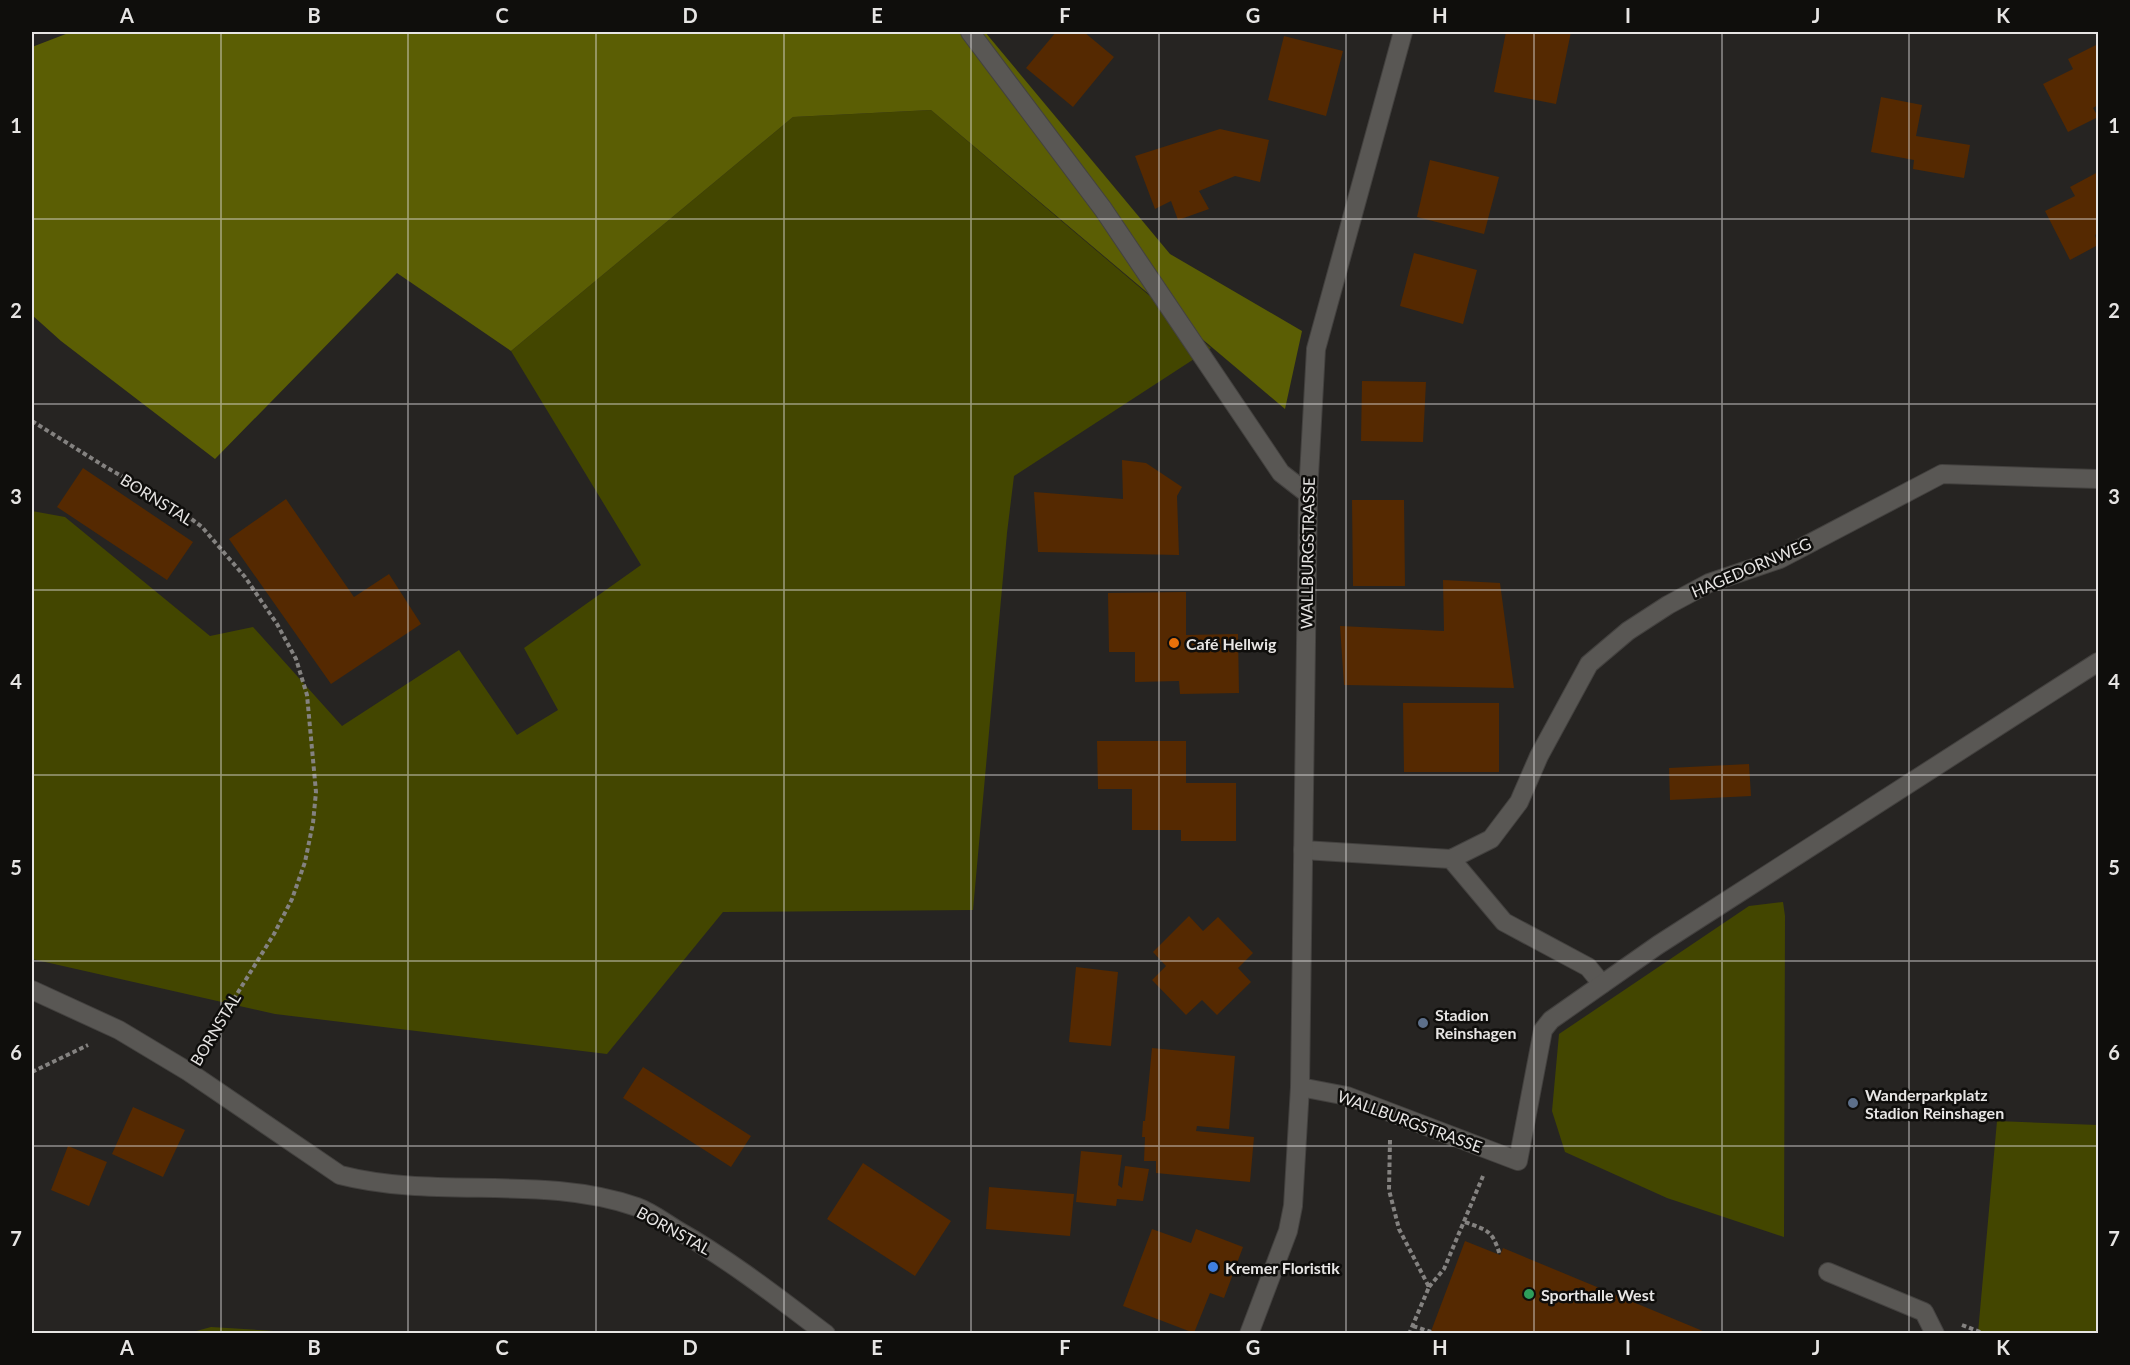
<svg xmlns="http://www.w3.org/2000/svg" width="2130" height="1365" font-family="Lato,sans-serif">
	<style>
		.green { fill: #434600 }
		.forest { fill: #5b5e04 }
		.building { fill: #552901 }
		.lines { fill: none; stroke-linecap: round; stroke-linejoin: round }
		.service-casing { stroke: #43413f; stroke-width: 20 }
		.minor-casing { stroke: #43413f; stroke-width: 20 }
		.path { stroke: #848280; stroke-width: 4; stroke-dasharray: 4.5 3; stroke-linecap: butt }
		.service { stroke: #595754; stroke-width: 18 }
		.minor { stroke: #595754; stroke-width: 18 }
		.grid { fill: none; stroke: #e7e5e4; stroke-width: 1.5; stroke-opacity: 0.55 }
		.food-dot { fill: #e8710a; stroke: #0f0e0c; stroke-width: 2 }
		.service-dot { fill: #5c6f8a; stroke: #0f0e0c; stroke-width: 2 }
		.shop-dot { fill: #3f7fe0; stroke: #0f0e0c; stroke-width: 2 }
		.leisure-dot { fill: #2e9e5b; stroke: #0f0e0c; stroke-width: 2 }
		.labels { text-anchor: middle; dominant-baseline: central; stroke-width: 5; stroke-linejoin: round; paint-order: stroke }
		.street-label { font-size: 16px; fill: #e7e5e4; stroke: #0f0e0c }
		.poi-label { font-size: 16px; font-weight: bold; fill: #e7e5e4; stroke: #0f0e0c; text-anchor: start }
		.neatline { fill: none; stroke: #e7e5e4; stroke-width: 2 }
		.grid-label { font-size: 20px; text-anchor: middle; font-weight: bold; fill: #e7e5e4 }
	</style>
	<rect width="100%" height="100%" fill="#262422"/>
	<!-- green -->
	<path class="green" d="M931 110 1211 348 1014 476 1007 533 973 910 723 912 607 1054 275 1014 32 959V511L65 517 210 636 253 627 342 726 459 650 517 735 558 710 524 648 641 565 511 351 793 117Z
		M1783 902 1785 916 1784 1237 1667 1198 1565 1152 1552 1111 1559 1034 1749 906Z
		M1997 1121 2098 1125V1333H1978Z
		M211 1327 305 1333H189Z"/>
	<!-- forest -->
	<path class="forest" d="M71 32H985L1170 254 1302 331 1285 409 931 110 793 117 511 351 397 273 215 459 61 341 32 315V47Z"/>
	<!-- building -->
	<path class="building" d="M1056 32H1084L1114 57 1073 107 1026 68Z
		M1506 32H1571L1556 104 1494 92Z
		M1284 36 1343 51 1326 116 1268 100Z
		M2098 44V105L2093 108 2098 117 2068 132 2043 84 2073 69 2068 59Z
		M1881 97 1922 105 1916 136 1970 145 1964 178 1913 169 1914 160 1871 152Z
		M1220 129 1269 140 1260 182 1235 176 1199 191 1209 209 1178 220 1171 201 1155 209 1135 156Z
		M1430 160 1499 177 1484 234 1417 217Z
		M2098 172V233L2095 235 2098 245 2070 260 2045 211 2075 196 2070 187Z
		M1414 253 1477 270 1463 324 1400 306Z
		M1362 381 1426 382 1423 442 1361 441Z
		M1122 460 1146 463 1182 487 1177 496 1179 555 1038 552 1034 492 1123 499Z
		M83 468 193 542 167 580 57 507Z
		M286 499 354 597 389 574 421 624 331 684 229 539Z
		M1352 500H1404L1405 586H1353Z
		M1443 580 1500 583 1514 688 1344 685 1340 626 1444 631Z
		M1186 592V635L1238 634 1239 693 1180 694 1179 681 1135 682V652H1109L1108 593Z
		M1403 703H1499V772H1404Z
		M1097 741H1186V783H1236V841H1181V830H1132V789H1098Z
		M1749 764 1751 796 1670 800 1669 768Z
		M1189 916 1203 931 1218 917 1253 953 1238 968 1251 982 1217 1015 1202 1000 1186 1015 1152 980 1166 966 1153 952Z
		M1076 967 1118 972 1111 1046 1069 1042Z
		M1152 1048 1235 1056 1229 1129 1197 1126 1196 1131 1254 1137 1250 1182 1156 1173V1161H1144L1145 1137H1142L1143 1121H1145Z
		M643 1067 751 1136 731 1167 623 1098Z
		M133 1107 185 1130 163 1177 112 1154Z
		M68 1146 107 1162 89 1206 51 1190Z
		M1081 1151 1122 1155 1118 1185 1122 1188 1125 1166 1149 1169 1143 1201 1117 1199 1116 1206 1076 1202Z
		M863 1163 951 1221 915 1276 827 1219Z
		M989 1187 1074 1194 1070 1236 986 1229Z
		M1152 1229 1191 1243 1196 1229 1243 1247 1224 1298 1210 1293 1194 1333 1123 1306Z
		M1465 1241 1500 1255 1503 1248 1710 1334H1430Z"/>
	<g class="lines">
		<!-- service casing -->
		<g class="service-casing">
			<path id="service" d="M970 32 1103 209 1281 473 1308 494
				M1303 850 1451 859 1491 839 1519 802 1539 756 1589 664 1628 631 1668 605 1709 583 1780 559 1942 474 2098 479
				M1451 859 1504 922 1588 967 1602 984
				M32 990 119 1030 189 1072 340 1175C437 1200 542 1174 637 1207 651 1212 664 1222 677 1230 730 1260 777 1297 826 1334
				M1828 1272 1924 1312 1935 1334"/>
		</g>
		<!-- minor casing -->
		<g class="minor-casing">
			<path id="minor" d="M1300 1087 1347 1096 1518 1161 1543 1030 1551 1020 1658 945 2098 662
				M1249 1334 1288 1231 1293 1206 1300 1087 1308 494 1316 349 1403 32"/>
		</g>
		<!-- path -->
		<path class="path" d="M32 421 104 466 178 509 202 527 245 577 277 624 296 659 307 695 316 792 313 823 305 862 292 899 274 934 203 1049
			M32 1072 88 1045
			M1390 1140 1389 1190 1399 1229 1429 1287 1409 1334
			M1465 1222C1489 1231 1492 1230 1500 1255
			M1429 1287 1444 1269 1483 1176
			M1962 1325 1985 1334
			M1413 1326 1431 1332"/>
		<!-- service -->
		<use href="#service" class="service"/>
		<!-- minor -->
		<use href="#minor" class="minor"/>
	</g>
	<!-- grid -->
	<path class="grid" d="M221 32V1334M408 32V1334M596 32V1334M784 32V1334M971 32V1334M1159 32V1334M1346 32V1334M1534 32V1334M1722 32V1334M1909 32V1334M32 219H2098M32 404H2098M32 590H2098M32 775H2098M32 961H2098M32 1146H2098"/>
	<!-- markers -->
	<circle class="food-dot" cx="1174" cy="643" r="6"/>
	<g class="service-dot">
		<circle cx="1423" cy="1023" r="6"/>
		<circle cx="1853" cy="1103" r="6"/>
	</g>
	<circle class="shop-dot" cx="1213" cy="1267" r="6"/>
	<circle class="leisure-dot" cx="1529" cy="1294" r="6"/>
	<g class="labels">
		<!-- street labels -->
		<g class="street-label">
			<text transform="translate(157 499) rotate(32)">BORNSTAL</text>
			<text transform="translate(1307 553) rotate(-89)">WALLBURGSTRASSE</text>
			<text transform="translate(1751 567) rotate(-23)">HAGEDORNWEG</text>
			<text transform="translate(215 1029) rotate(-59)">BORNSTAL</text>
			<text transform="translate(1410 1121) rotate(20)">WALLBURGSTRASSE</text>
			<text transform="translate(674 1230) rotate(29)">BORNSTAL</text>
		</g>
		<!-- poi labels -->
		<g class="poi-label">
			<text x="1186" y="643">Café Hellwig</text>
			<text x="1435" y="1014">Stadion<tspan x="1435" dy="18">Reinshagen</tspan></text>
			<text x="1865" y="1094">Wanderparkplatz<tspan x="1865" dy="18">Stadion Reinshagen</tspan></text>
			<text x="1225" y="1267">Kremer Floristik</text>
			<text x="1541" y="1294">Sporthalle West</text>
		</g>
	</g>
	<!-- border -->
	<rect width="2130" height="1365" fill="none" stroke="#0f0e0c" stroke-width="66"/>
	<rect x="33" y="33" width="2064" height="1299" class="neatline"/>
	<g class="grid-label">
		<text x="127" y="23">A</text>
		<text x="314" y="23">B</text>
		<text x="502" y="23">C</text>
		<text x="690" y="23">D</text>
		<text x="877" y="23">E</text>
		<text x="1065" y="23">F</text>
		<text x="1253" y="23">G</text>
		<text x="1440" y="23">H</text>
		<text x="1628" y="23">I</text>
		<text x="1816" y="23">J</text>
		<text x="2003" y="23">K</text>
		<text x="16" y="133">1</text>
		<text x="2114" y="133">1</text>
		<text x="16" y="318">2</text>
		<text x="2114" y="318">2</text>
		<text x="16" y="504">3</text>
		<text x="2114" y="504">3</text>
		<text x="16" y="689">4</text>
		<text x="2114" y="689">4</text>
		<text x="16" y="875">5</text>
		<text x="2114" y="875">5</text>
		<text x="16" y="1060">6</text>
		<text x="2114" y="1060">6</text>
		<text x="16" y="1246">7</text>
		<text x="2114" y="1246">7</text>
		<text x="127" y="1355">A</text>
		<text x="314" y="1355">B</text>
		<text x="502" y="1355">C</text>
		<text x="690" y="1355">D</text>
		<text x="877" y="1355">E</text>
		<text x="1065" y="1355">F</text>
		<text x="1253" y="1355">G</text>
		<text x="1440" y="1355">H</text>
		<text x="1628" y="1355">I</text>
		<text x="1816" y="1355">J</text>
		<text x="2003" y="1355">K</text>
	</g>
</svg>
